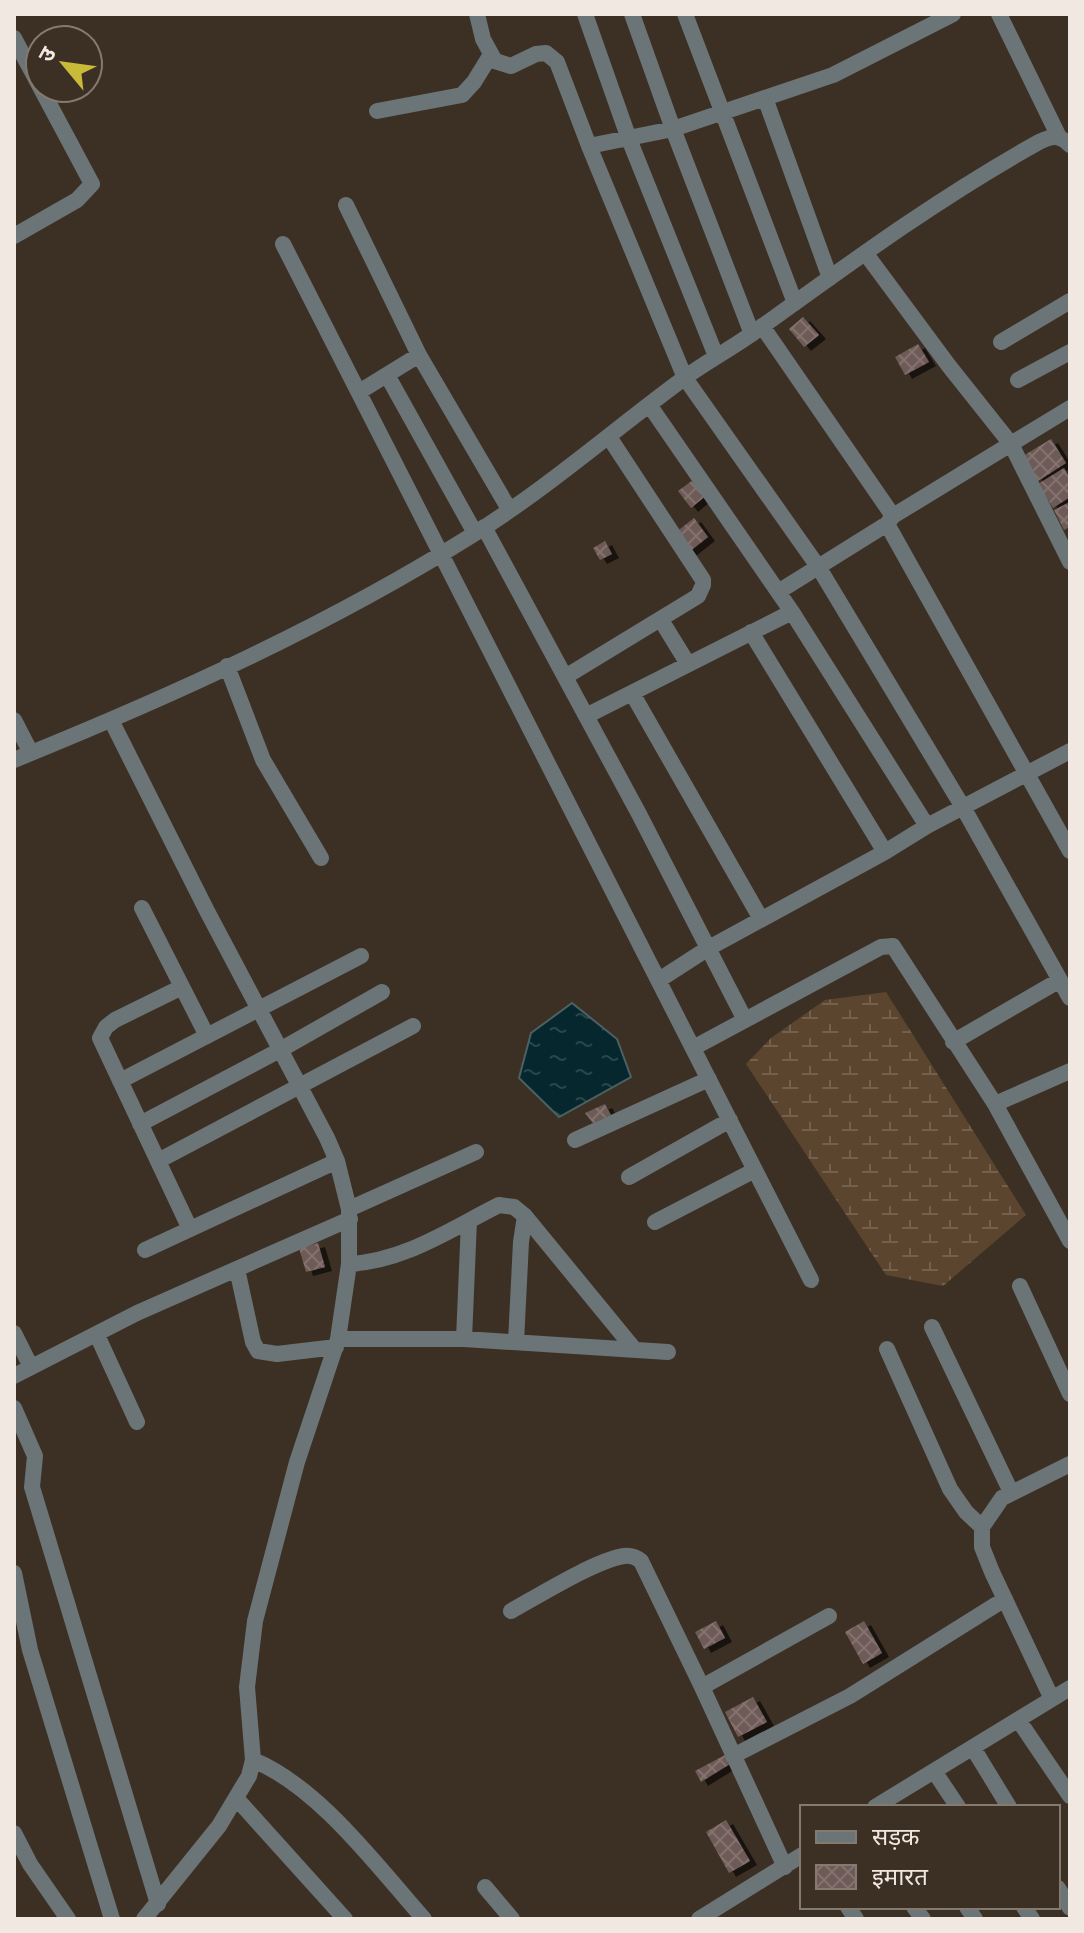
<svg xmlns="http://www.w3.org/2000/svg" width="1084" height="1933" font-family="Manrope,'Noto Sans Devanagari',sans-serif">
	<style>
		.wetland { fill: url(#wetland-marsh) }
		.water { fill: url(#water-ripples); stroke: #4c6163; stroke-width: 2 }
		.building { fill: url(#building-cross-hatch); filter: url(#shadow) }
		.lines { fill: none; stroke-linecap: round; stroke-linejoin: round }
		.minor { stroke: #6b7477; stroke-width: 16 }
	</style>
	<defs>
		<pattern id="wetland-marsh" width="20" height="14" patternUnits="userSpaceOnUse" patternTransform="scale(2)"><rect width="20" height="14" fill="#5c452f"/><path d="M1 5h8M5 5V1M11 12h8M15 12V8" fill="none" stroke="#74604d"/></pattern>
		<pattern id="water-ripples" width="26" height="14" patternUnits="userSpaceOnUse" patternTransform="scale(2)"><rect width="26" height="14" fill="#05272d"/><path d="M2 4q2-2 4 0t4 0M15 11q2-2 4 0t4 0" fill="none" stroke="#2a464b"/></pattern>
		<pattern id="building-cross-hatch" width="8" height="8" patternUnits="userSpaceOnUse" patternTransform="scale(2)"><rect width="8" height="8" fill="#6e5a57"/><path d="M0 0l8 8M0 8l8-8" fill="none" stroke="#83726f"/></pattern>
		<filter id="shadow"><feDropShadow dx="7" dy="4" stdDeviation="0" flood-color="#0009"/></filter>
	</defs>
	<rect width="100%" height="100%" fill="#3c3024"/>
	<!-- wetland -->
	<path class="wetland" d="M886 992 1026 1215 943 1286 886 1275 746 1064 771 1038 825 1000Z"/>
	<!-- water -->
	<path class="water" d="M572 1003 617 1039 631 1077 559 1117 519 1078 531 1033Z"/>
	<!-- building -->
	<path class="building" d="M803 317 819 335 804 347 789 329Z
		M918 344 929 362 905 375 895 357Z
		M1051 439 1066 463 1038 481 1023 456Z
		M1064 468 1070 479V497L1053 508 1038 484Z
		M697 477 709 493 691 508 678 491Z
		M1070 502V527L1064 530 1054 510Z
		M694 518 708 537 689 552 675 533Z
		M605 541 612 554 600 560 593 548Z
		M605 1104 611 1115 593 1123 585 1113Z
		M318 1243 325 1267 306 1272 299 1248Z
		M716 1621 725 1638 704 1649 695 1632Z
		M864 1621 882 1653 863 1664 845 1632Z
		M753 1697 767 1722 738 1737 725 1712Z
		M725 1755 730 1764 701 1782 695 1771Z
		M726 1820 750 1861 729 1873 706 1832Z"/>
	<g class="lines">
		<!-- minor -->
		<path class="minor" d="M477 14 483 39 495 61 511 66 536 54 546 53 557 62 589 146 685 378 819 568 964 809 1070 998
			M585 14 629 139 716 356
			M632 14 673 129 752 334
			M685 14 795 303
			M999 14 1059 137
			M14 38 92 184 77 200 14 236
			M765 98 830 278
			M377 111 462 95 474 82 490 56
			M589 146 673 129 833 75 953 14
			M346 205 419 355 509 509
			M283 244 811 1280
			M866 254 949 366 1011 444 1070 562
			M762 326 893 516 887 524 1070 851
			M1001 342 1070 301
			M387 375 475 533
			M1018 380 1070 352
			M359 392 419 355
			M650 406 792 612 927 826
			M893 516 1070 408
			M484 527 639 814 745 1020
			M778 592 887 524
			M661 620 688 664
			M751 632 885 852
			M227 666 263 760 321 858
			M565 677 698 596 703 585V580L609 437
			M632 693 761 919
			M586 716 792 612
			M14 720 31 753
			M111 720 207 911 327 1138 337 1161 349 1209V1264L338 1339 297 1462 255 1621 247 1687 253 1760 249 1776 219 1826 144 1919
			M14 760C172 696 329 625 474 534 549 487 616 428 687 376 708 361 732 348 753 333 846 266 938 198 1039 142 1052 136 1059 134 1070 145
			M142 908 207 1036
			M659 980 707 949 885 852 927 826 1070 751
			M182 987 115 1020 106 1027 100 1038 190 1229
			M953 1042 1060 980
			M693 1048 881 947 893 946 995 1104 1070 1241
			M120 1081 361 956
			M995 1104 1070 1071
			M140 1124 280 1050 382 992
			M575 1140 709 1079
			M158 1161 413 1026
			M629 1177 730 1120
			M349 1209 476 1152
			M655 1222 755 1170
			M145 1250 337 1161
			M349 1264C405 1261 451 1229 499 1205L514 1207 525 1216 635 1350
			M237 1269 253 1342 258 1351 277 1354 336 1347
			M1020 1286 1070 1394
			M932 1327 1011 1492
			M14 1333 31 1367
			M97 1335 137 1422
			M338 1339H464L668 1352
			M464 1339 469 1221
			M516 1342 521 1242 525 1216
			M887 1349 950 1489 966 1512 982 1527
			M14 1376 137 1313 350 1219
			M14 1408 35 1456 32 1487 158 1904
			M14 1573 30 1650 112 1919
			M511 1611C538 1596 596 1560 624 1556 631 1555 636 1557 641 1561L702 1687 785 1867
			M702 1687 829 1616
			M1052 1699 992 1572 982 1547V1527L1002 1498 1070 1464
			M1019 1721 1070 1796
			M973 1748 1009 1807
			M733 1756 850 1696 1005 1599
			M253 1760C319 1787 377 1866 424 1919
			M934 1771 958 1807
			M236 1798 345 1919
			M875 1807 1070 1688
			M14 1833 30 1864 68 1919
			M485 1887 512 1919
			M1058 1888 1070 1908
			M848 1907 856 1919
			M914 1907 923 1919
			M967 1907 975 1919
			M1024 1907 1032 1919
			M699 1919 802 1855"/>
	</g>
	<!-- border -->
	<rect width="1084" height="1933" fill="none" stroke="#f0e8e1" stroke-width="32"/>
	<!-- legend -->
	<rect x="800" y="1805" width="260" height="104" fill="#3c3024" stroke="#847a70" stroke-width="2"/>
	<rect x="816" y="1831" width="40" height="12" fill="#6b7477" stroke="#847a70" stroke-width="2"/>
	<text x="872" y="1845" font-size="24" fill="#f0e8e1">सड़क</text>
	<rect x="816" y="1865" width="40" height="24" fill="url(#building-cross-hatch)" stroke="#847a70" stroke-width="2"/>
	<text x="872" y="1885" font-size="24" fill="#f0e8e1">इमारत</text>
	<!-- north arrow -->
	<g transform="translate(64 64) rotate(299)"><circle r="38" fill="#3c3024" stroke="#847a70" stroke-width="2"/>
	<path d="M0-6L14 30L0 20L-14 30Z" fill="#c9ba3a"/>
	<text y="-12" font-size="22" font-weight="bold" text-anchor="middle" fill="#f0e8e1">उ</text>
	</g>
</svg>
